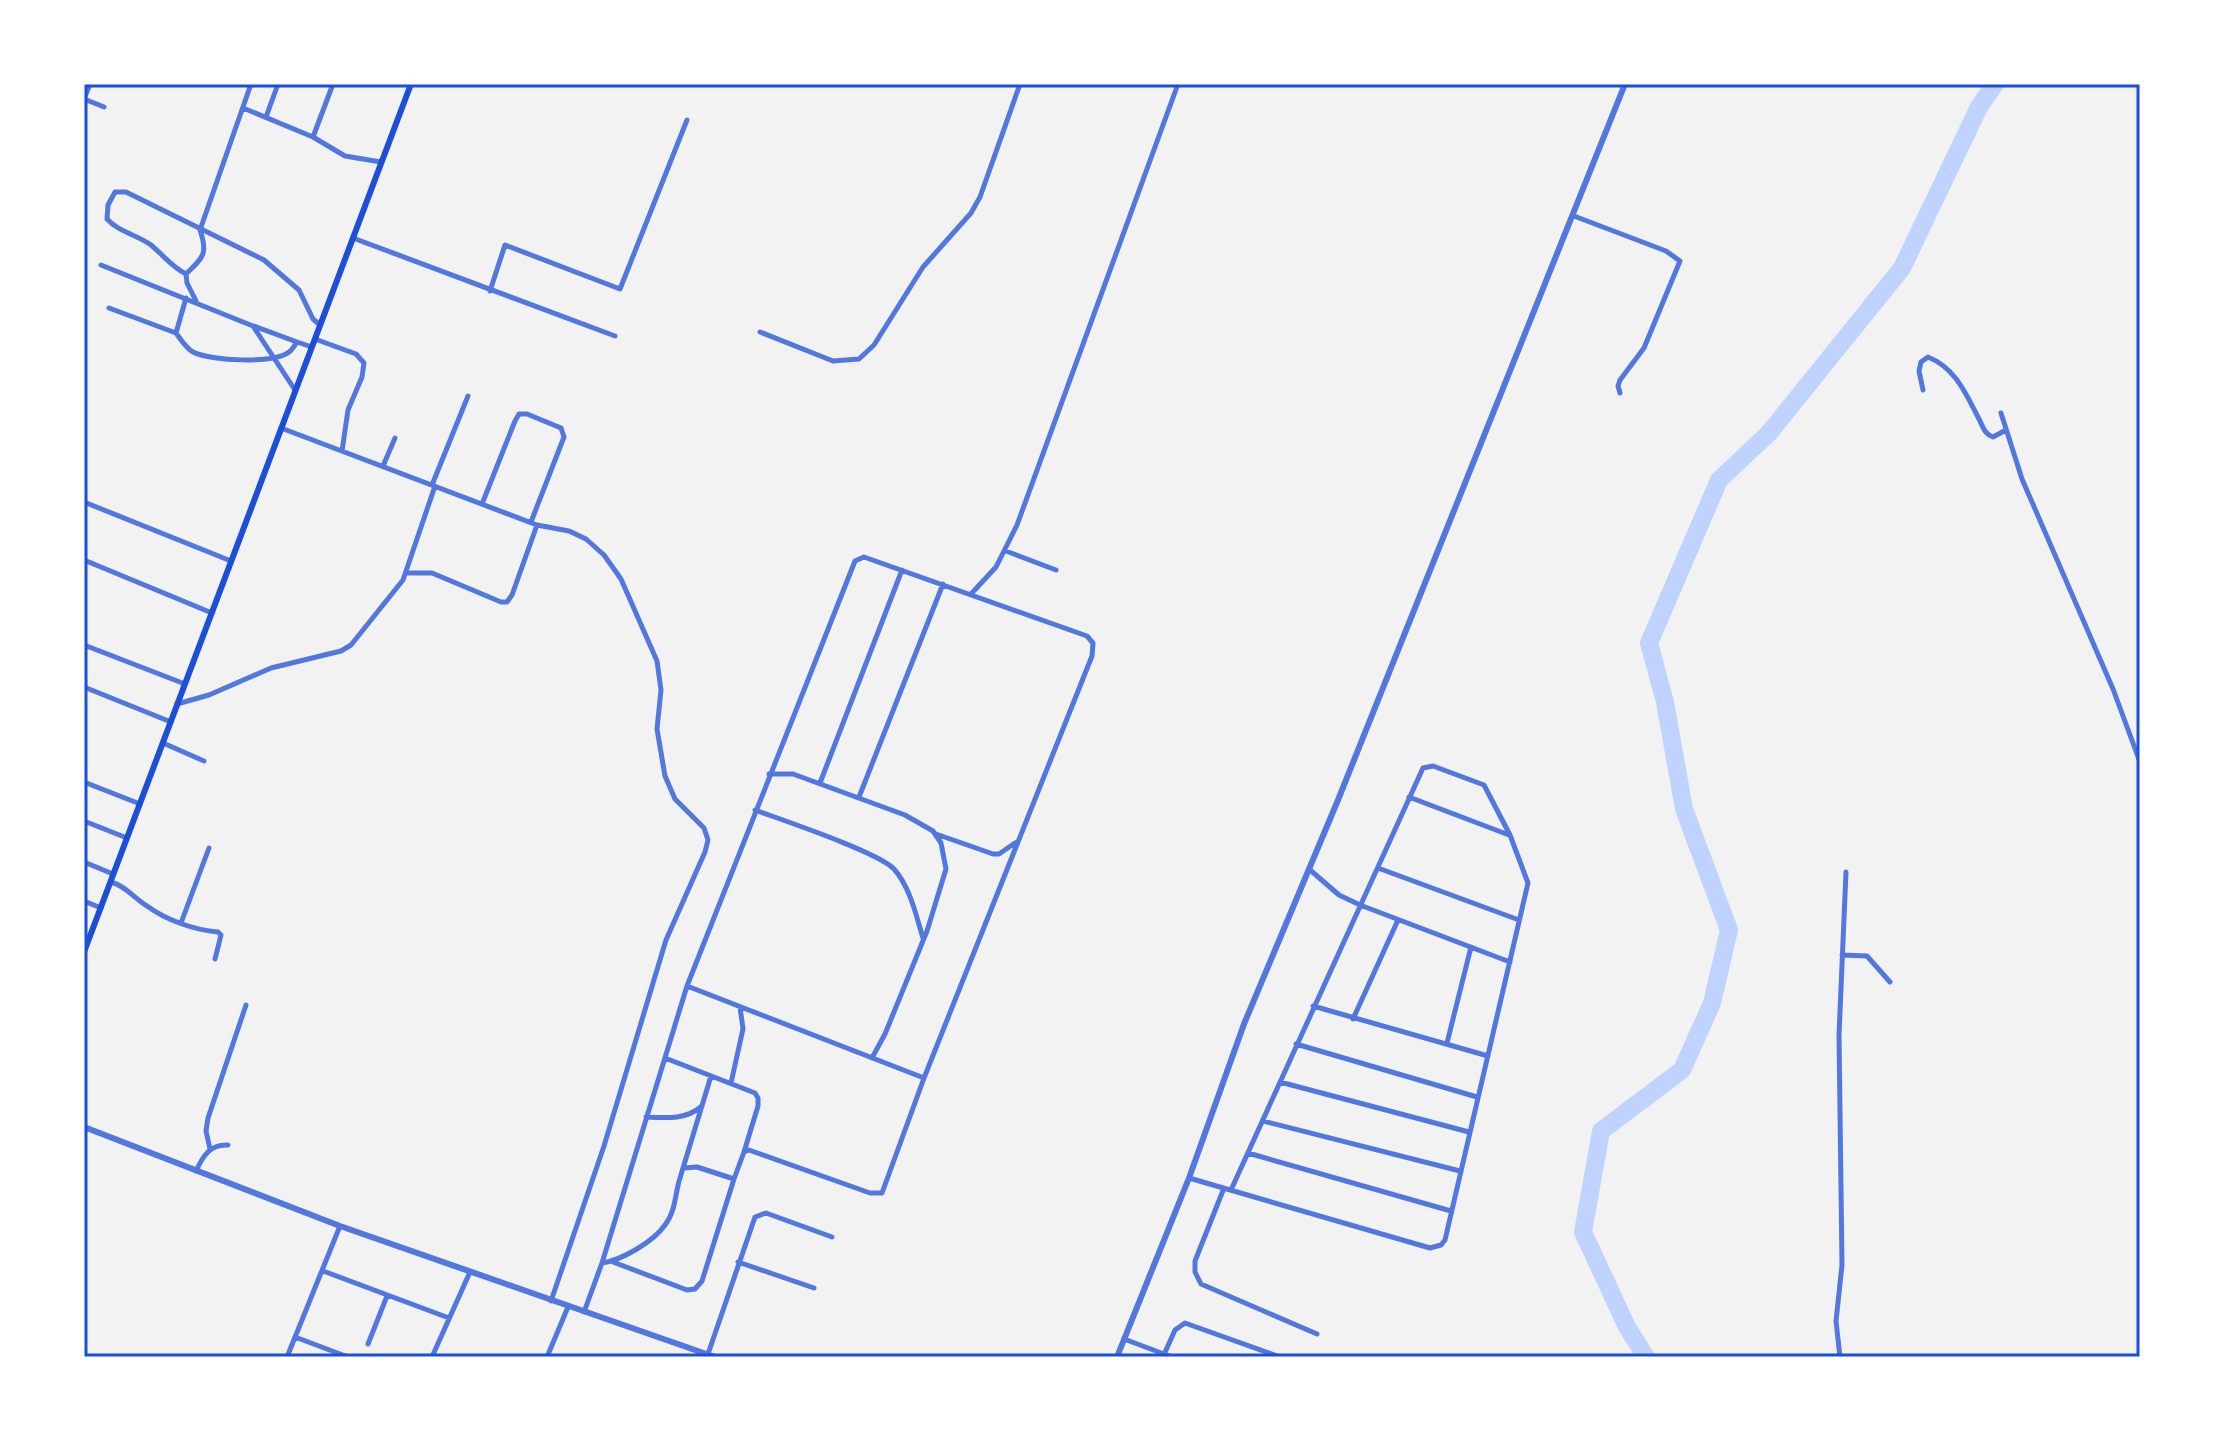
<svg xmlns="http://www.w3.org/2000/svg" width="2224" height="1441" font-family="'Noto Sans',sans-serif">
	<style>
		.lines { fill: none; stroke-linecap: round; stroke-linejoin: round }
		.river { stroke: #bfd3fe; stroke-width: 18 }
		.minor { stroke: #5277de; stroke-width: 5 }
		.tertiary { stroke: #5277de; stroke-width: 6 }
		.secondary { stroke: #1d4ed8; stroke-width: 6 }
		.neatline { fill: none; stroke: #1d4ed8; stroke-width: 3 }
	</style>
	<rect width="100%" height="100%" fill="#f2f2f2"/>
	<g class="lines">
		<!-- river -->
		<path class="river" d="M1646 1357 1627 1327 1583 1232 1601 1131 1682 1070 1712 1003 1729 930 1684 809 1665 702 1649 643 1719 480 1769 433 1902 268 1979 107 1995 84"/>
		<!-- minor -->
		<path class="minor" d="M84 99 104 107
			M84 99 90 84
			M243 108 313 137 345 156 381 162
			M266 117 278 84
			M313 137 333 84
			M1574 216 1666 251 1680 261 1644 348 1620 380 1618 386 1620 393
			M353 238 615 336
			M101 265 253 326 295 390
			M186 274C172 267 163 255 151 245 136 234 120 233 107 219L108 205 115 192H126L264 260 299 290 313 319 320 325
			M490 291 505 245 620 289 687 120
			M186 298 176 333C181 340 186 348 193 352 210 361 274 364 289 352 292 350 295 345 297 342L312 347
			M196 301 187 283 186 274C204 257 208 253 200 230L251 84
			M109 308 176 333
			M254 326 297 342
			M760 332 833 361 859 359 874 345 923 267 971 213 980 197 1020 84
			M315 339 356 354 364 363 362 377 348 410 342 451
			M1923 390 1919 371 1921 362 1928 357C1955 368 1965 392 1978 417 1983 426 1983 433 1993 437L2006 430
			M2001 413 2022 479 2113 689 2140 762
			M281 428 537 525 569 531 586 539 604 555 621 579 657 661 661 690 657 729 665 776 675 799 704 828 708 840 705 852 666 940 604 1146 551 1301
			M383 466 395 438
			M432 485 468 396
			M84 502 231 561
			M482 504 515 421 519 414H527L561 428 564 437 531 522
			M1006 551 1056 570
			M84 560 212 613
			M406 573H432L501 602H507L512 595 537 525
			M971 594 996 567 1017 525 1178 84
			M84 645 185 684
			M84 687 171 722
			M177 704 209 695 271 668 341 651 351 645 403 580 435 486
			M163 743 204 761
			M769 774H793L905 815 933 831 941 843 946 869 927 931 885 1034 872 1058
			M84 782 140 804
			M820 783 902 570
			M859 797 943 584
			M1409 797 1509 835
			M755 810C782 820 878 852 894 869 910 887 916 915 923 938
			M84 821 127 838
			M936 834 993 854H999L1015 843
			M84 862 113 874
			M1378 868 1519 920
			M1309 869 1339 895 1360 905 1510 962
			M111 882C126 886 134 898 147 906 166 920 194 930 218 932L221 935 215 959
			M84 901 101 908
			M181 923 209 848
			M1842 955 1867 956 1890 982
			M1313 1006 1488 1056
			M1353 1019 1398 920
			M1447 1043 1471 947
			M1296 1044 1477 1097
			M665 1058 755 1093 758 1098V1106L744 1152
			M1280 1082 1469 1132
			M731 1083 743 1029 740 1007
			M646 1117C666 1118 686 1120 702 1106
			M1263 1121 1460 1171
			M210 1149 206 1131 208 1118 246 1005
			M1248 1153 1451 1211
			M684 1168 697 1167 734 1179 744 1152 749 1150 870 1193H882L924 1078
			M196 1171C203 1156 210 1144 228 1145
			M1189 1178 1430 1248 1441 1245 1445 1240 1528 883 1510 835 1484 785 1433 766 1423 768 1231 1190
			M1224 1188 1195 1261V1272L1201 1284 1317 1334
			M613 1262 687 1290 695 1289 702 1281 734 1179
			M738 1262 814 1288
			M602 1263 687 986 855 561 864 557 1087 636 1093 643 1092 656 924 1078 687 986
			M323 1271 449 1318
			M584 1312 602 1263C622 1260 653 1242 665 1225 676 1211 675 1193 680 1178 690 1144 701 1110 711 1076
			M295 1337 348 1357
			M1124 1339 1172 1357
			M368 1344 387 1296
			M708 1354 755 1217 766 1213 832 1237
			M287 1357 340 1226
			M432 1357 470 1272
			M547 1357 568 1307
			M1163 1357 1175 1330 1185 1323 1280 1357
			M1840 1357 1836 1321 1842 1265 1839 1035 1846 872"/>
		<!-- tertiary -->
		<path class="tertiary" d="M84 1127 340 1226 715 1357
			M1117 1357 1189 1178 1244 1024 1338 800 1625 84"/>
		<!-- secondary -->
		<path class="secondary" d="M84 952 411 84"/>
	</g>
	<!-- border -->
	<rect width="2224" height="1441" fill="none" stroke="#ffffff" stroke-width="172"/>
	<rect x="86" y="86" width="2052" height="1269" class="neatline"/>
</svg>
